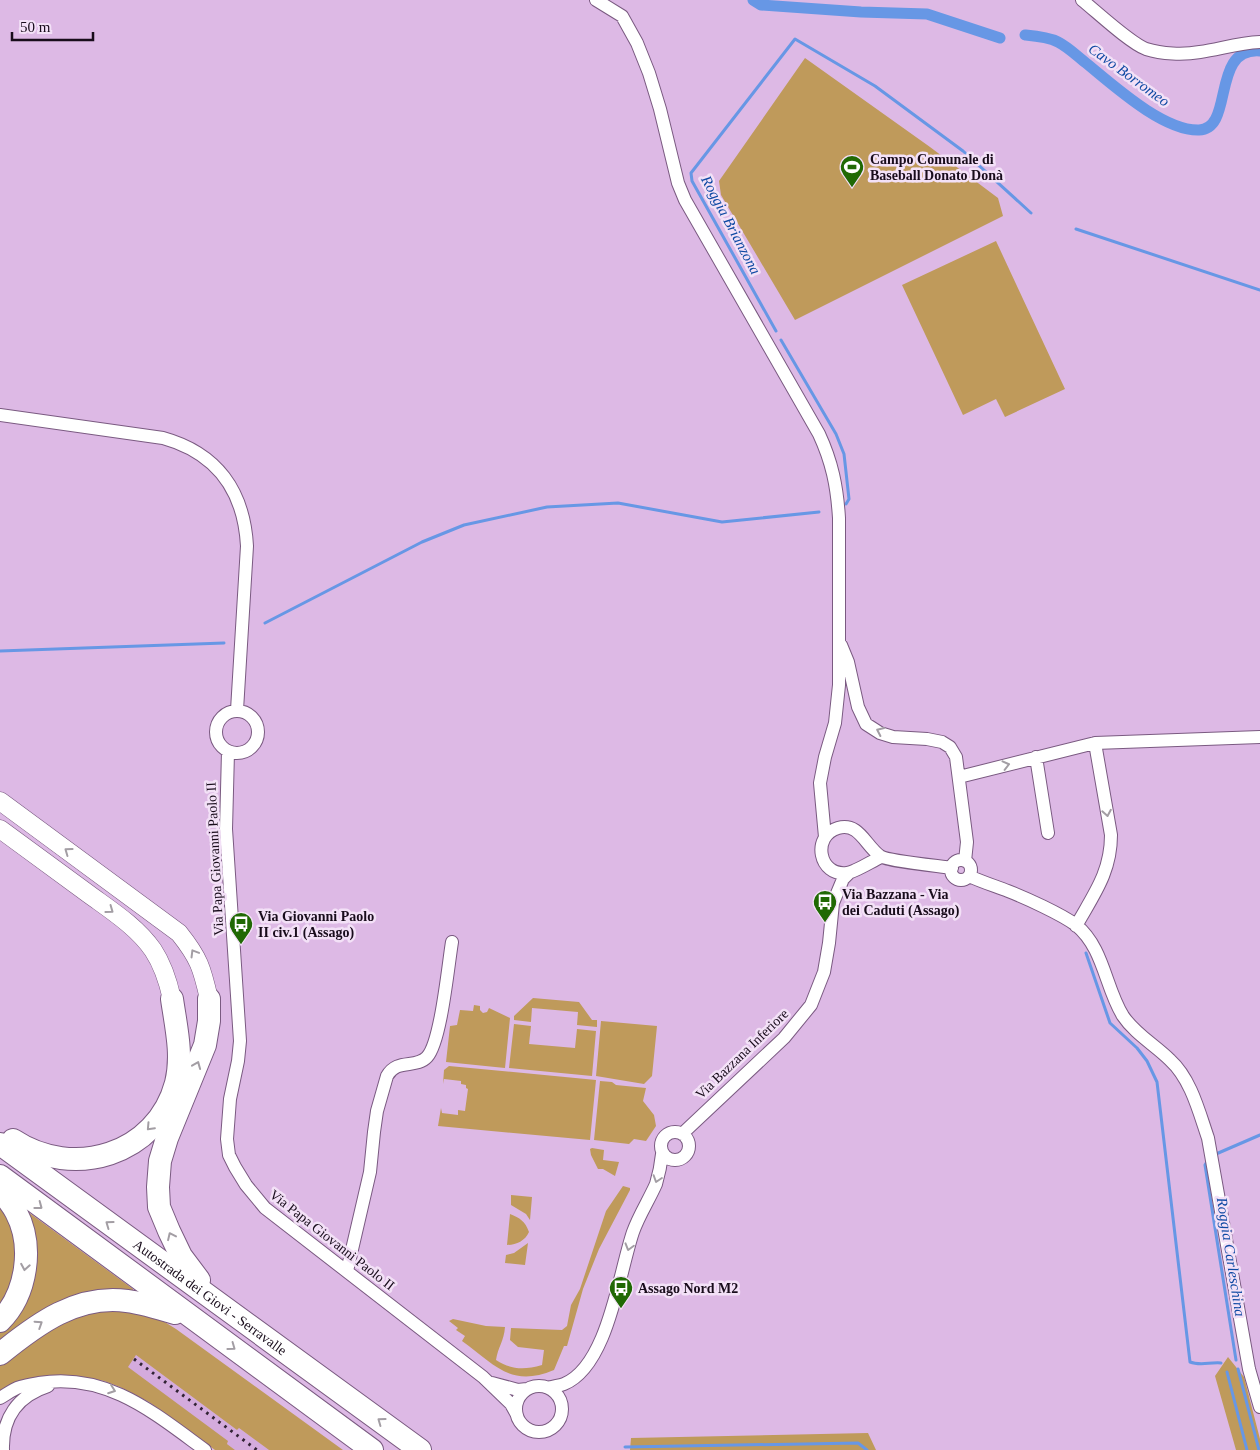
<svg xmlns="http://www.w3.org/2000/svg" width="1260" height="1450" font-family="Georgia,serif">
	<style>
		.built { fill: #d4abdd }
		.green { fill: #bf9a5b }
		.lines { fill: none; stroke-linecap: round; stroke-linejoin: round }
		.stream { stroke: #6797e5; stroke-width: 3 }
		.canal { stroke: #6797e5; stroke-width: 11 }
		.street-casing { stroke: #7a5a81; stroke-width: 14 }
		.secondary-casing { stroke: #7a5a81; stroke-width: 19 }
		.highway-casing { stroke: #7a5a81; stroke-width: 24 }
		.street { stroke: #fff; stroke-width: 12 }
		.secondary { stroke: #fff; stroke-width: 18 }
		.highway { stroke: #fff; stroke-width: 22 }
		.rail { stroke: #312234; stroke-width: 3; stroke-dasharray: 2.5 5; stroke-linecap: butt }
		.oneway { stroke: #a39ea4 }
		.labels { text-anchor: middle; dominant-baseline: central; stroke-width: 5; stroke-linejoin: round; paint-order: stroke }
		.poi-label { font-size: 14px; font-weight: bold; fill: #180c1b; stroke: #f3e1f7; text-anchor: start }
		.street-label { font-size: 14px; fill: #180c1b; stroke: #f3e1f7 }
		.water-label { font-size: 15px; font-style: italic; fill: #0e49a3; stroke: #f3e1f7 }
	</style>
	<rect width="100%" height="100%" fill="#ddb9e5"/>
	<!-- built -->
	<path class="built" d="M136 1355 237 1430 239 1428 269 1450H235L227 1444 228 1442 127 1367Z"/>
	<!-- green -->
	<path class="green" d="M805 58 930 147 998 198 1003 216 795 320 721 195 719 181Z
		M996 241 1065 389 1005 417 996 399 963 415 902 285Z
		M533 998 579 1002 592 1020H597V1027L577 1025 578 1012 532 1008 531 1022 514 1020V1016Z
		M474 1005 480 1006V1010L483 1013 487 1012 489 1008 510 1018 505 1068 446 1062 450 1026 457 1025 460 1010 473 1011Z
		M601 1021 657 1026 652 1076 644 1084 596 1076Z
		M514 1024 531 1026 529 1044 575 1048 577 1029 596 1031 592 1076 509 1068Z
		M449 1066 596 1080 590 1140 438 1126 441 1108 442 1113 458 1115V1110L465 1111 468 1089 466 1088V1085L461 1084V1081L444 1079 443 1084 444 1070Z
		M600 1081 612 1082 616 1085 646 1088 643 1101 654 1115 656 1126 646 1141 634 1139 629 1144 594 1140Z
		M592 1148 604 1150 603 1160 619 1162 615 1176 603 1169H598L591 1155 590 1149Z
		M623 1186 630 1188V1190L599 1249 583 1289 567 1346H564L554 1370C511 1388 495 1365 462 1341L465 1336 456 1330 458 1328 449 1321 453 1319 486 1326 505 1327C504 1341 498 1347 496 1360 512 1370 524 1370 542 1365L544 1350 518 1347 510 1340 511 1328 562 1330 567 1326 571 1305 580 1289 606 1211Z
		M511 1195 532 1197 530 1220 526 1214 511 1205Z
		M0 1196 22 1251 0 1313Z
		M24 1209 133 1289V1293L0 1347V1328L9 1319Z
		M510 1214C520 1218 525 1221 529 1232 525 1241 516 1245 507 1245Z
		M528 1243 525 1265 505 1263 506 1255 514 1253Z
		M100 1307 155 1316 176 1329 343 1450H269L239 1428 237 1430 136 1355 128 1367 228 1441 227 1444 235 1450H215L149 1402 120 1387 104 1381 84 1377 62 1375 0 1392V1361L42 1328Z
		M1228 1357 1244 1377 1260 1439V1450H1236L1215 1376Z
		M868 1433 876 1450H630L631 1438Z"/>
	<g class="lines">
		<!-- stream -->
		<path class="stream" d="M1076 229 1260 290
			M776 331 692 181 691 173 795 39 875 86 963 151 1031 213
			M781 340 836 434 844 454 849 499 846 504
			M265 623 422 542 464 525 547 507 618 503 722 522 819 512
			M0 651 224 643
			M1086 953 1110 1023 1137 1048 1147 1061 1157 1082 1190 1362C1200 1366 1210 1362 1221 1363
			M1216 1154 1260 1135
			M1208 1160 1205 1165 1236 1360
			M1238 1369 1259 1450
			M1227 1372 1247 1450
			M625 1447 858 1443 867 1450"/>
		<!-- canal -->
		<path class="canal" d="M753 0 761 5 861 12 927 14 1000 38
			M1025 35C1036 36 1048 37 1058 42 1068 47 1077 56 1086 63 1113 85 1163 131 1199 130 1235 129 1210 47 1260 51"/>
		<!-- street casing -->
		<g class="street-casing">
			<path id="street" d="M596 0 622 16 637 43 649 73 660 109 678 183 685 200 819 434C832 462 837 486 839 518V685L835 723 825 757 820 783 825 837
				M1082 0C1097 12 1130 43 1146 49 1162 54 1183 55 1200 52 1220 49 1239 43 1260 42
				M0 415 163 438C217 453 244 491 247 546L237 710
				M841 645 848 662 858 707 866 724 880 733 893 737 927 739 942 742 950 747 956 757 967 842 965 861
				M216 732a21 21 0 1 1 42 0a21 21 0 1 1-42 0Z
				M1095 743 1260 737
				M228 752 226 829 240 1041 238 1061 230 1099 227 1139 229 1155 235 1167 246 1185 265 1208 483 1377 511 1404 516 1413
				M1036 757 1048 833
				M959 777 1095 743 1111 835C1111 872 1094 894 1076 926
				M881 857C872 861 855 872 847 873 819 877 811 836 838 828 859 822 865 845 880 856 887 861 939 866 952 868
				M951 870a10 10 0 1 1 20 0a10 10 0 1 1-20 0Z
				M969 876C982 882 995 886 1008 891 1026 898 1061 914 1076 925 1104 948 1105 987 1123 1016 1135 1034 1155 1045 1170 1060 1191 1079 1199 1112 1208 1138L1249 1369 1260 1407
				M661 1146a14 14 0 1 1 28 0a14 14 0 1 1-28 0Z
				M682 1134 784 1038 811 1005 824 972 829 943 833 903 843 879 849 873
				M347 1271 370 1172 374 1132 377 1111 387 1076C397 1058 416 1069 427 1057 441 1042 448 966 452 942
				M492 1383 518 1390 527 1389
				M516 1409a23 23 0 1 1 46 0a23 23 0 1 1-46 0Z
				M549 1388C553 1386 559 1386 564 1384 608 1366 619 1273 633 1232 639 1215 649 1200 656 1184 659 1174 661 1164 662 1154
				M0 1398C7 1394 13 1389 20 1387 26 1385 33 1384 39 1383 107 1372 154 1413 205 1450
				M3 1450C2 1419 17 1396 48 1386"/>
		</g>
		<!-- secondary casing -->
		<g class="secondary-casing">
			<path id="secondary" d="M0 801 179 933C199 958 202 968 209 999
				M0 829C30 851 60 873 90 895 112 911 137 927 153 950 163 965 168 981 172 999"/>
		</g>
		<!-- highway casing -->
		<g class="highway-casing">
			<g id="highway">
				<path d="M13 1140C73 1180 157 1155 176 1083 183 1055 176 1027 172 999"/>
				<path id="s1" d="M0 1144 420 1450"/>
				<path d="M0 1176 372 1450"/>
				<path d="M0 1190C6 1197 12 1204 16 1212 34 1246 27 1294 0 1321"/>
				<path d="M199 1280 181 1256 169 1231 159 1207 158 1187 160 1161 167 1138 205 1045 209 1021V999"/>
				<path d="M0 1354C37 1324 77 1294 127 1301 143 1303 159 1308 175 1313"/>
			</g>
		</g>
		<!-- street -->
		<use href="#street" class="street"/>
		<!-- secondary -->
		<use href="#secondary" class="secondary"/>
		<!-- highway -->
		<use href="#highway" class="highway"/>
		<!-- rail -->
		<path class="rail" d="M134 1359 257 1450"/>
	</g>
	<!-- one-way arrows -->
	<defs><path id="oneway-chevron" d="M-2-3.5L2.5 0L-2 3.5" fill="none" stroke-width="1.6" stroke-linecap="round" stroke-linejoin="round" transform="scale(1.25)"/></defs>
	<g class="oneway">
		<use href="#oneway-chevron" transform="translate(880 731) rotate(-155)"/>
		<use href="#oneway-chevron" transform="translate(1006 765) rotate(-14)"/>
		<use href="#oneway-chevron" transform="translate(1107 813) rotate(80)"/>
		<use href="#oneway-chevron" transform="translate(68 851) rotate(-144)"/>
		<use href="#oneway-chevron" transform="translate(110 910) rotate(36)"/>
		<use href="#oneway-chevron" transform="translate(194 953) rotate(-121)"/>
		<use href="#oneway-chevron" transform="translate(197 1065) rotate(-68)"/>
		<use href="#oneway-chevron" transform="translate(150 1127) rotate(133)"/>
		<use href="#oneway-chevron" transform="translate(657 1179) rotate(108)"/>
		<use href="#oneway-chevron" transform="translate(39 1206) rotate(37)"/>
		<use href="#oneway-chevron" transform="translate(109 1224) rotate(-144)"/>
		<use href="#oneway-chevron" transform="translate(171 1236) rotate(-115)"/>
		<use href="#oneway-chevron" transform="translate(629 1247) rotate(106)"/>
		<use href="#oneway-chevron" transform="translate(25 1267) rotate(100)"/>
		<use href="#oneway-chevron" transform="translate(39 1324) rotate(-33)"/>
		<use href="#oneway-chevron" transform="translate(232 1347) rotate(36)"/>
		<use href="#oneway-chevron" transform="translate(112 1390) rotate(20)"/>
		<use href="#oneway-chevron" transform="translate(381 1421) rotate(-144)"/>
	</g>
	<!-- icons -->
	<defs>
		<g id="stadium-pin" transform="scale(1.25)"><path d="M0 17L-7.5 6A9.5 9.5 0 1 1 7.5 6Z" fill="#206904" stroke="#f3e1f7"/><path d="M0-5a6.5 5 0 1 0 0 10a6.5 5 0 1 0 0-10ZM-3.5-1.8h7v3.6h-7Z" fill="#fff"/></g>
		<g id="bus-pin" transform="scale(1.25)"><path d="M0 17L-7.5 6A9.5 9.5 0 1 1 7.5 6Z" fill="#206904" stroke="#f3e1f7"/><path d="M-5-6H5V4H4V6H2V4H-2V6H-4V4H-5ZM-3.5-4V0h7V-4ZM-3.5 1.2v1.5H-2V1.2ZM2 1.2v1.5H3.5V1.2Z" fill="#fff"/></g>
	</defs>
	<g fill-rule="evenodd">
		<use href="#stadium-pin" x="852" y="167"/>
		<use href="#bus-pin" x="825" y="902"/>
		<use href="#bus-pin" x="241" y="924"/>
		<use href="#bus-pin" x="621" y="1288"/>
	</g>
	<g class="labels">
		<!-- poi labels -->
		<g class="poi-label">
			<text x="870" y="159">Campo Comunale di<tspan x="870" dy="16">Baseball Donato Donà</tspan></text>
			<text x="842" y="894">Via Bazzana - Via<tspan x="842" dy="16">dei Caduti (Assago)</tspan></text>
			<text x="258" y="916">Via Giovanni Paolo<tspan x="258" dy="16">II civ.1 (Assago)</tspan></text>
			<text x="638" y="1288">Assago Nord M2</text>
		</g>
		<!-- street labels -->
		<g class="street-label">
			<text transform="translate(215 859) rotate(-93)">Via Papa Giovanni Paolo II</text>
			<text transform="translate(742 1054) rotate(-44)">Via Bazzana Inferiore</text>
			<text transform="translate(332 1240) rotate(38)">Via Papa Giovanni Paolo II</text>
			<text stroke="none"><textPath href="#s1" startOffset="260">Autostrada dei Giovi - Serravalle</textPath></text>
		</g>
		<!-- water labels -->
		<g class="water-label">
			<text transform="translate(1129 75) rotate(36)">Cavo Borromeo</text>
			<text transform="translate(731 225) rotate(62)">Roggia Brianzona</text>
			<text transform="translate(1231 1257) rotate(81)">Roggia Carleschina</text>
		</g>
	</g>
	<!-- scale -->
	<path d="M12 32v8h81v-8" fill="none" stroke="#180c1b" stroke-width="2.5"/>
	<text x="20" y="32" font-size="15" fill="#180c1b" stroke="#f3e1f7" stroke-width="4" paint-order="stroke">50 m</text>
</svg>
